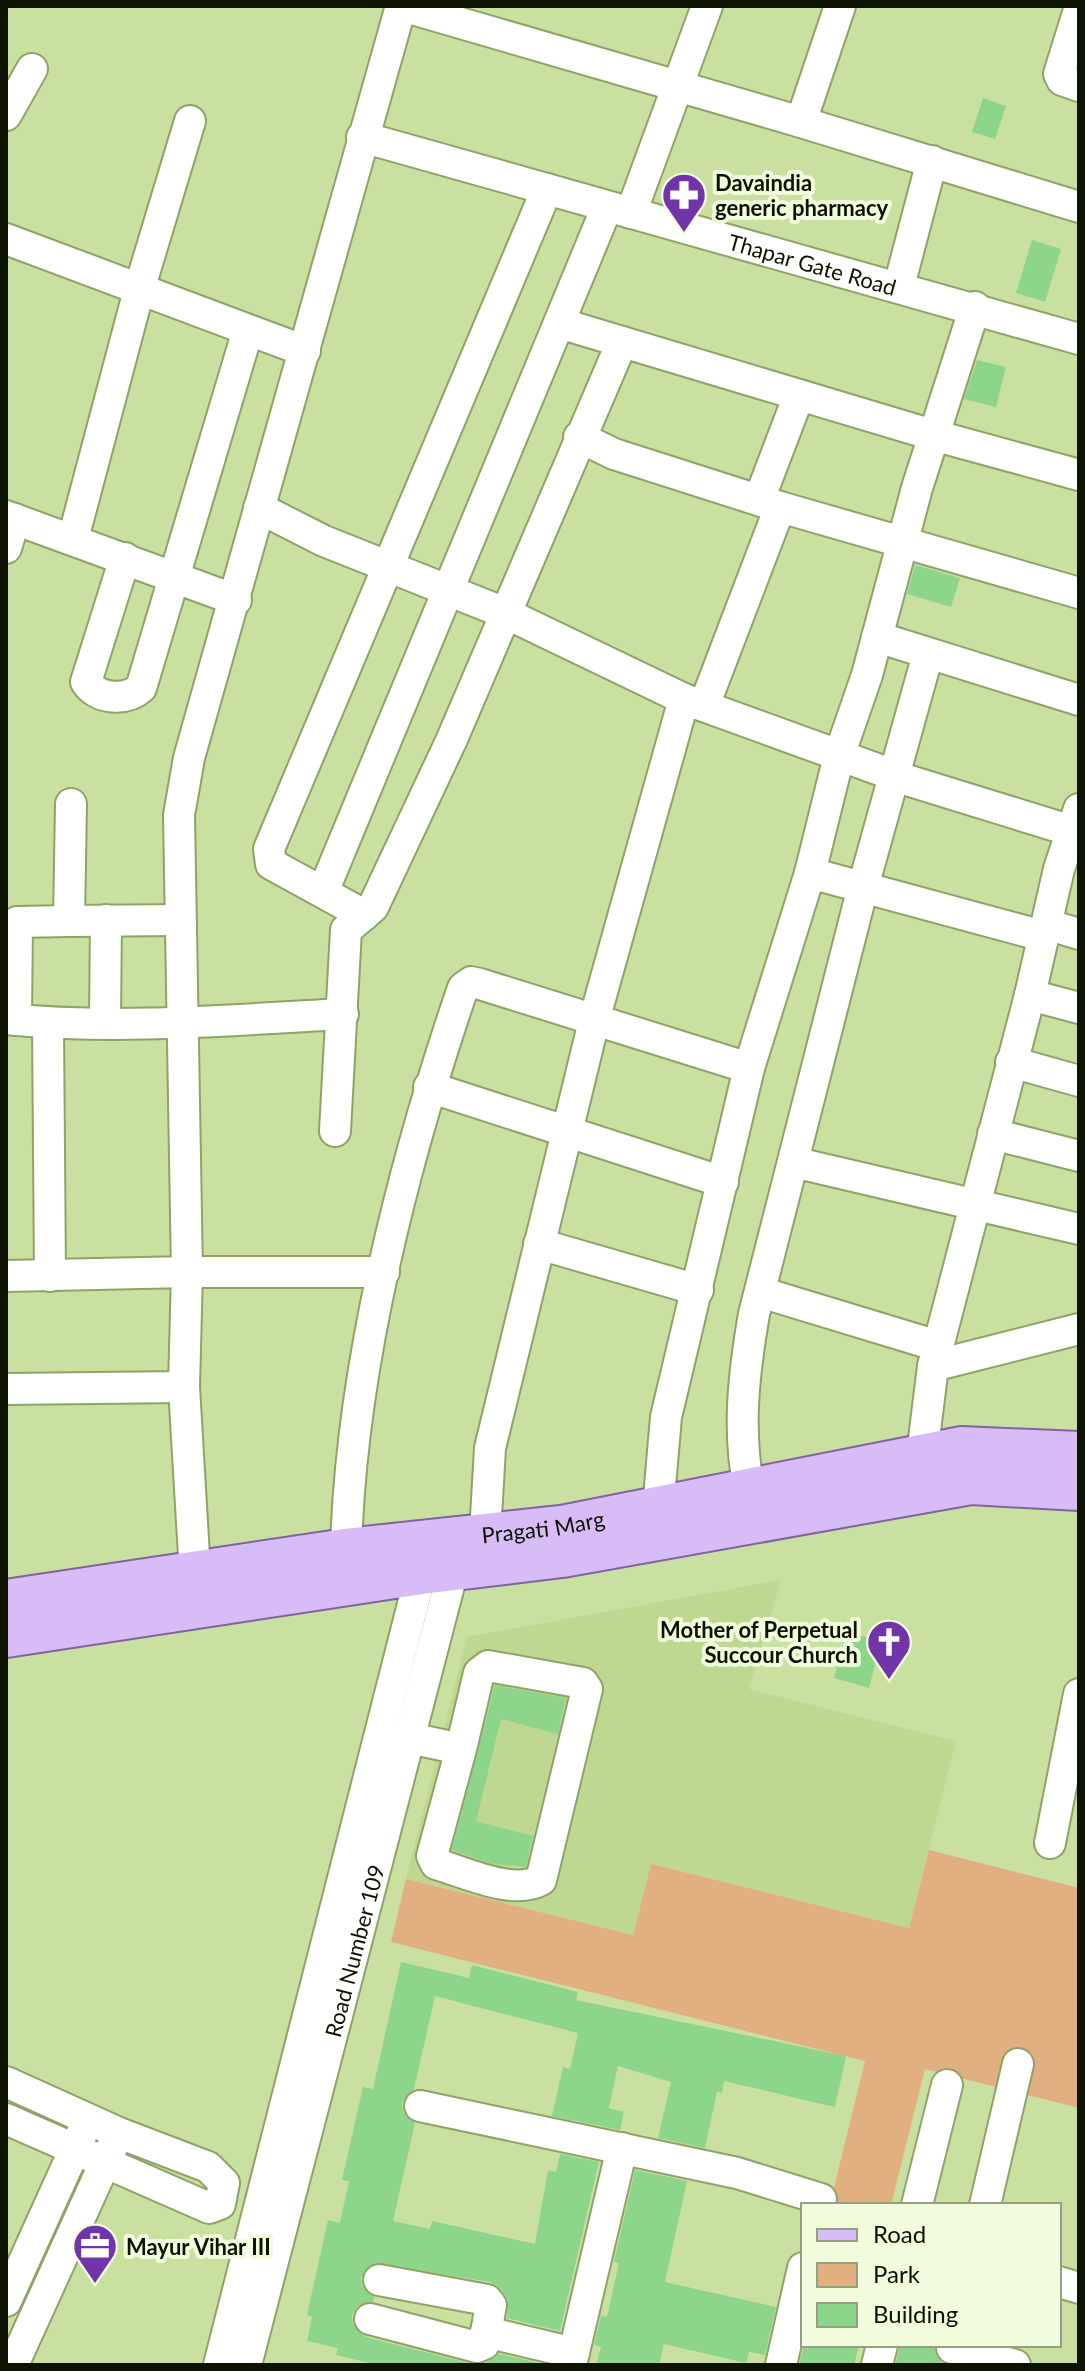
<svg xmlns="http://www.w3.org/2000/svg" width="1085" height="2371" font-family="Lato,sans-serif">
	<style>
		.built { fill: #bfd891 }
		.green { fill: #e2af80 }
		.building { fill: #8cd58b }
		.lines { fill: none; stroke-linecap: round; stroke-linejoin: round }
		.minor-casing { stroke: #8ea366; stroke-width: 34 }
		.major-casing { stroke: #7f649f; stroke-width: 44 }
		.minor { stroke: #fff; stroke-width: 30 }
		.major { stroke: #d7bcf8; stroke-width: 40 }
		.labels { text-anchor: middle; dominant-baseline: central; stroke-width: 8; stroke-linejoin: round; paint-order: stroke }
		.poi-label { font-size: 22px; font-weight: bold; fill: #0c1300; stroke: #f0fcdc; text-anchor: start }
		.street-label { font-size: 22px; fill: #0c1300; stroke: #f0fcdc }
	</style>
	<rect width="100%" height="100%" fill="#cae0a0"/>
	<!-- built -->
	<path class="built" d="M781 1580 749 1689 956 1741 909 1928 651 1864 633 1935 406 1879 467 1637Z"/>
	<!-- green -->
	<path class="green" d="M929 1850 1079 1888V2108L925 2069 891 2205 830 2204 865 2061 391 1942 406 1879 633 1935 651 1864 909 1928Z"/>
	<!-- building -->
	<path class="building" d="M983 98 1006 106 995 139 972 132Z
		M1032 240 1061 249 1045 302 1016 293Z
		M977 360 1006 367 996 407 964 399Z
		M915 565 960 578 951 607 907 594Z
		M846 1632 881 1641 869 1688 834 1678Z
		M495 1685 566 1698 558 1734 501 1719 476 1821 533 1836 526 1867 493 1864 452 1850Z
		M401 1962 469 1978 472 1965 578 1992 576 2000 846 2056 835 2107 724 2081 722 2093 717 2092 705 2148 658 2138 671 2082 618 2066 609 2108 624 2112 620 2130 552 2116 563 2067 570 2069 578 2033 435 1996 414 2089 402 2103 403 2112 415 2123 393 2221 430 2229 432 2221 535 2244 548 2170 556 2172 560 2154 599 2162 560 2331 507 2318 508 2300 501 2289 490 2282 374 2263 361 2278 362 2287 374 2297 373 2302 358 2306 352 2315 353 2324 365 2337 472 2364H484L499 2354 547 2365H378L336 2355 338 2348 307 2341 312 2317 307 2315 328 2220 340 2223 349 2181 342 2180 363 2087 373 2089Z
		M635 2170 687 2181 665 2282 776 2307 765 2355 749 2352 746 2363 664 2344 659 2365H596L601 2347 594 2345 601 2316 607 2317 619 2263 614 2262Z
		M804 2345H859L854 2365H799Z
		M900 2345H935V2353L943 2365 896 2363Z"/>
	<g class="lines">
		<!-- minor casing -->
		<g class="minor-casing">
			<g id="minor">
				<path d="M402 6 801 122 1079 207"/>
				<path d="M1079 10 1059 74 1062 80 1079 86"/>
				<path d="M6 115 32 69"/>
				<path d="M801 122 840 6"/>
				<path id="s1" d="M362 137 1079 339"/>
				<path d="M631 213 707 6"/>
				<path d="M6 239 305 351"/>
				<path d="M899 286 932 161"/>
				<path d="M559 323 933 435 1079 475"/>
				<path d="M579 437 614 454 780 507 1079 593"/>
				<path d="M759 500 799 395"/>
				<path d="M259 508 324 541 505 613 684 699 910 781 1072 831"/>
				<path d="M6 516 236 600"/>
				<path d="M73 539 139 290 190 121"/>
				<path d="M6 548 15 519"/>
				<path d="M125 558 86 682C98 700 126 701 141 688L248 330"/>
				<path d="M877 637 1079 700"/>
				<path d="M704 706 780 507"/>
				<path d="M71 804 69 921 180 920"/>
				<path d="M810 873 1043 936"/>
				<path d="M323 892 607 207"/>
				<path d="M364 915 271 864 269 849 547 189"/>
				<path d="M1046 924 1079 934"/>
				<path d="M1030 995 1079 1008"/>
				<path d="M6 1019C117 1030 231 1020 343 1014"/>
				<path d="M16 1020 17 922 69 921"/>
				<path d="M105 1021 106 920"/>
				<path d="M48 1023 50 1276"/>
				<path d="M1011 1062 1079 1081"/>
				<path d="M429 1087 723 1182"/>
				<path d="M335 1131 346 930 373 907 452 739 622 342"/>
				<path d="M993 1134 1079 1156"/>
				<path d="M793 1162 1079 1229"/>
				<path d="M539 1244 698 1290"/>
				<path d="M6 1276 187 1272H384"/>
				<path d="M760 1292 938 1346"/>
				<path d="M933 1366 1079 1329"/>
				<path d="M6 1389 184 1387"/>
				<path d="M922 1455 933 1366 1030 995 1059 869 1079 809"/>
				<path d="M749 1489C737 1430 744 1372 754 1314L863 887 928 654"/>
				<path d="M658 1509 666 1417 749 1068 810 873 839 756 867 675 917 488 975 307"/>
				<path d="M485 1534 490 1448 595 1017 684 699"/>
				<path d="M346 1549C351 1367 404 1160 463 988L471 982 480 984 749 1068"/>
				<path d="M195 1573 184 1387 187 1272 179 815 189 758 401 6"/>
				<path d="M409 1738 461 1749 479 1673 488 1666 583 1683 587 1689 541 1880C513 1896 465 1872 436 1864L432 1856 461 1749"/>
				<path d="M1050 1843 1079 1694"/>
				<path d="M6 2082 119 2133 208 2167 224 2183 220 2204 209 2208 6 2119"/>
				<path d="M420 2106 737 2173 821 2199 819 2205"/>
				<path d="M917 2205 947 2085"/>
				<path d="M985 2205 1018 2064"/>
				<path d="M1059 2282 1079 2288"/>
				<path d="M6 2301 83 2131"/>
				<path d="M370 2319 477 2347 484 2344 491 2305 487 2300 379 2280"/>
				<path d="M486 2332 574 2353"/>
				<path d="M952 2348 1015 2365"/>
				<path d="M13 2365 113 2145"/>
				<path d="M219 2365 425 1557"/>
				<path id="s2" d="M246 2365 458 1551"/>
				<path d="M571 2365 622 2148"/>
				<path d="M781 2365 803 2268"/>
				<path d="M877 2365 882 2345"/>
			</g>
		</g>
		<!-- major casing -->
		<g class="major-casing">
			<g id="major">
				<path id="s3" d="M6 1600 346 1549 561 1526 961 1447 1079 1452"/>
				<path d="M6 1637 421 1574 562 1557 971 1484 1079 1490"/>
			</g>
		</g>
		<!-- minor -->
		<use href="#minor" class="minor"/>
		<!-- major -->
		<use href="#major" class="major"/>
	</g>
	<!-- icons -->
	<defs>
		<g id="pharmacy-pin" transform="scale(2.3)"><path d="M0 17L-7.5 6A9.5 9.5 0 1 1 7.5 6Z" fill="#7134a9" stroke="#f0fcdc"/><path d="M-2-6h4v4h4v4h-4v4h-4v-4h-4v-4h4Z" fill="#fff"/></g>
		<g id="church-pin" transform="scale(2.3)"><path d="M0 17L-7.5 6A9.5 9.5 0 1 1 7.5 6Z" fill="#7134a9" stroke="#f0fcdc"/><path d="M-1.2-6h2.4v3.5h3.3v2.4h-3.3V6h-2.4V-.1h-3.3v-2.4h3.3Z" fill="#fff"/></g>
		<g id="office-pin" transform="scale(2.3)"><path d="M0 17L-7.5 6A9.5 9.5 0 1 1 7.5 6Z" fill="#7134a9" stroke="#f0fcdc"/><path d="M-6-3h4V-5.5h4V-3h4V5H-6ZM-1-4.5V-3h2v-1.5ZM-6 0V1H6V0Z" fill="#fff"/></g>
	</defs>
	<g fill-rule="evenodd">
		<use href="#pharmacy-pin" x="684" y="195"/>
		<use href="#church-pin" x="889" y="1642"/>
		<use href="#office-pin" x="95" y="2246"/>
	</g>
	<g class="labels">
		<!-- poi labels -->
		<g class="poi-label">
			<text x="715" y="182">Davaindia<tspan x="715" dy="25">generic pharmacy</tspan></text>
			<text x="858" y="1629" text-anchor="end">Mother of Perpetual<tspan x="858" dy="25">Succour Church</tspan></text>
			<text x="126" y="2246">Mayur Vihar III</text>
		</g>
		<!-- street labels -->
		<g class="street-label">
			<text stroke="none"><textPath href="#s1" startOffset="468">Thapar Gate Road</textPath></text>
			<text stroke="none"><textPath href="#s3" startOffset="542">Pragati Marg</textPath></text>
			<text stroke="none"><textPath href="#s2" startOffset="428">Road Number 109</textPath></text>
		</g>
	</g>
	<!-- border -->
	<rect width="1085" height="2371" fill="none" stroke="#0c1300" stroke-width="16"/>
	<!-- legend -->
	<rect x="801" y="2203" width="260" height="144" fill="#f0fcdc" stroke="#959f84" stroke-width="2"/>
	<rect x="817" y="2229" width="40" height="12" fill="#d7bcf8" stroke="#959f84" stroke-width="2"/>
	<text x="873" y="2243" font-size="24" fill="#0c1300">Road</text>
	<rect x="817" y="2263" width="40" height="24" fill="#e2af80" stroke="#959f84" stroke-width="2"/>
	<text x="873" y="2283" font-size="24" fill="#0c1300">Park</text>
	<rect x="817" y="2303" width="40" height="24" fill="#8cd58b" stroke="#959f84" stroke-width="2"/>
	<text x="873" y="2323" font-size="24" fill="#0c1300">Building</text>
</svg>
